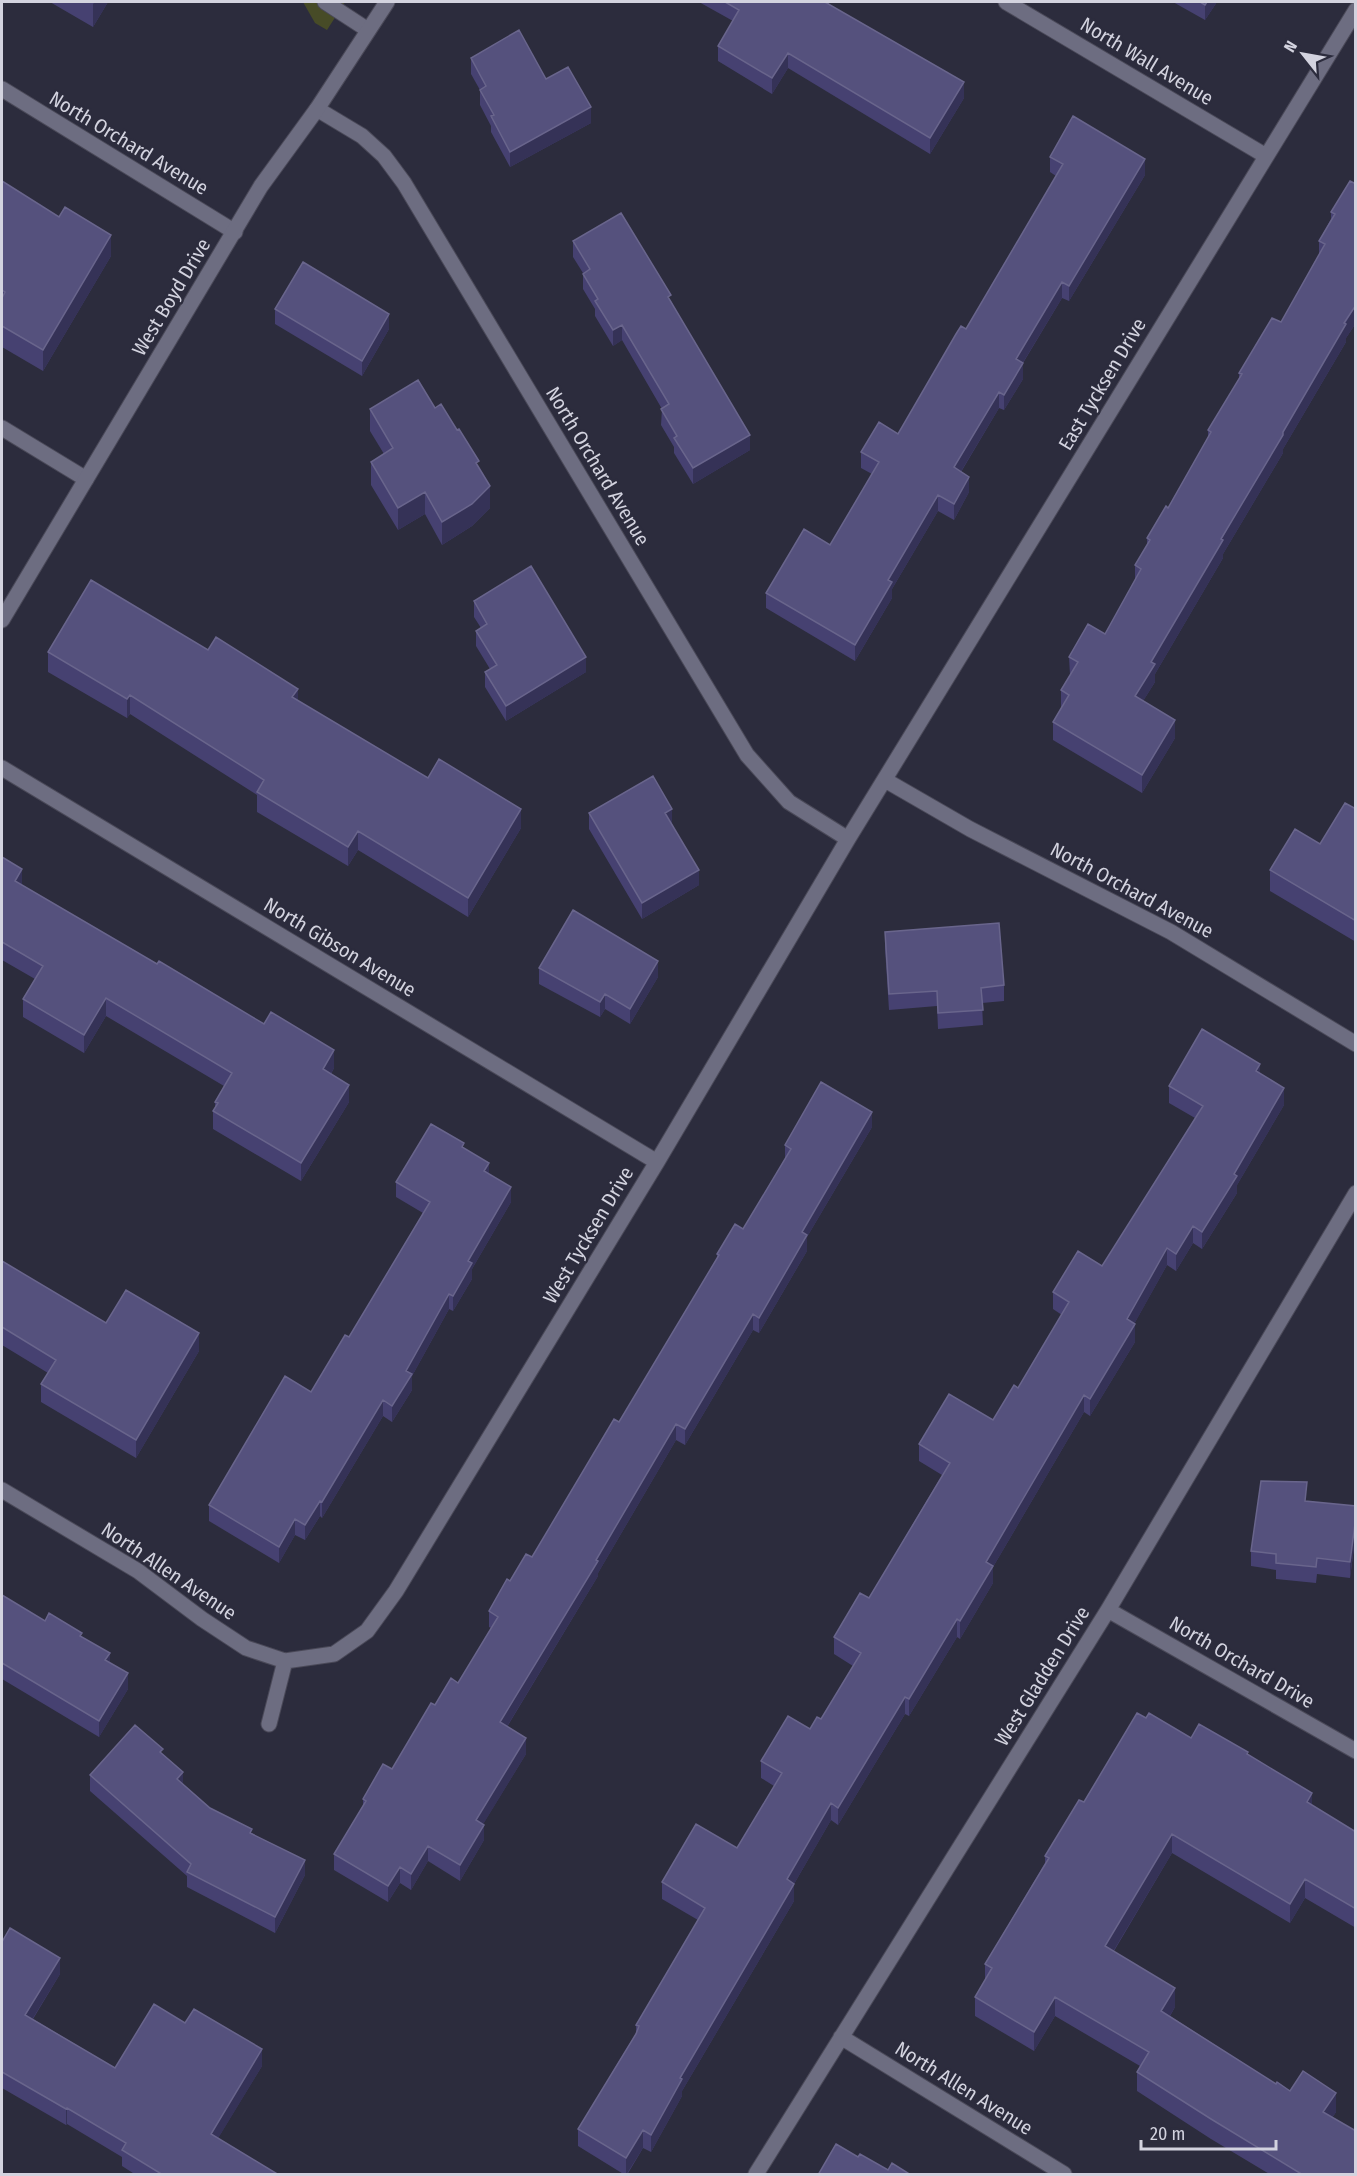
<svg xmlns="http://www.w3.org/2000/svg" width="1357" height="2176" font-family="'Fira Sans Condensed',sans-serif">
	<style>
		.green { fill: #474b27 }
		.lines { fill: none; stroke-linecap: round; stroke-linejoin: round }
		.service-casing { stroke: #4a4958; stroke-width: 17 }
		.minor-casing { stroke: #4a4958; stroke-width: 17 }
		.tertiary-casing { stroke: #4a4958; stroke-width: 17 }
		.service { stroke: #6d6d81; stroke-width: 15 }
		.minor { stroke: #6d6d81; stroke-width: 15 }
		.tertiary { stroke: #6d6d81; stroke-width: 15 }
		.wall { fill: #464171 }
		.shaded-wall { fill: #353257 }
		.building { fill: #55517d; stroke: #69658c; stroke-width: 1.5 }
		.labels { text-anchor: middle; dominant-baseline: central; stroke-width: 4.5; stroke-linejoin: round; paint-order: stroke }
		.street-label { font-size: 20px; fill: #d3d3df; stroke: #2c2c3d }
	</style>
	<rect width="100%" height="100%" fill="#2c2c3d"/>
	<!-- green -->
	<path class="green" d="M303 2H345L327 30 315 23Z"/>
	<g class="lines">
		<!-- service casing -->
		<g class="service-casing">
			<path id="service" d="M325 2 368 30
				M2 428 86 479"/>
		</g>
		<!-- minor casing -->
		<g class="minor-casing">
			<path id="minor" d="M1006 2 1266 156
				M2 89 235 232
				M317 109 362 136 384 156 404 183 747 755 789 802 848 839
				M2 768 657 1162
				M885 780 970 829 1171 932 1356 1044
				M2 1490 138 1571 202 1619 246 1648 285 1661 334 1654 367 1631 396 1591 657 1162 848 839 1356 10
				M1108 1610 1356 1751
				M269 1724 285 1661
				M841 2037 1064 2174
				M756 2174 1108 1610 1356 1193"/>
		</g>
		<!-- tertiary casing -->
		<g class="tertiary-casing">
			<path id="tertiary" d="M2 620 261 186 317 109 387 2"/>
		</g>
		<!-- service -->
		<use href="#service" class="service"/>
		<!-- minor -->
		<use href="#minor" class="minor"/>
		<!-- tertiary -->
		<use href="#tertiary" class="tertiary"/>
	</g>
	<!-- wall -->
	<path class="wall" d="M50 2H108L93 27Z
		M699 2H829V4L964 98 930 154 788 68 772 94 718 61V46L733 21Z
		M1173 2H1217L1205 20Z
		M471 58 546 79 591 123 510 167 491 132V126L480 105V90L471 74Z
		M1050 157 1145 175 1069 301 1062 298 1023 363V379L1004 410 999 408 961 472 969 492 954 520 938 511 892 589V598L855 661 766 608V593L830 545 872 474 861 468V452L898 434 966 329 1056 176 1050 172Z
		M2 181 111 256 43 371 2 347Z
		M1356 184V323L1346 338V342L1283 449V453L1223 554V558L1155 674V682L1143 701 1175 738 1142 793 1053 740V722L1061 708V690L1070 675 1069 657 1105 634 1135 581V565L1147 545V538L1168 508 1208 438V430L1239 379V373L1281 322 1319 256V241L1331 219V212Z
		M573 241 671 301 750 450 693 484 674 453V447L661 425 662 409 622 340 613 346 595 316V309L583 289V273L573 257Z
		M275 309 389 329 362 376 275 324Z
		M435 408 479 467 490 508 472 526 442 545 425 514 398 530 371 485V462L384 454 370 431V409Z
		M474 601 586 672 506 721 485 687V672L490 669 476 646V631L481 628 474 617Z
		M208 650 298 701 428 778 521 828 468 917 358 850 348 866 257 812V795L130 714 127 718 48 672V652Z
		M1356 809V942L1270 891V870L1320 844Z
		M589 813 672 824 699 885 642 919 589 829Z
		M2 857 22 885 334 1068 331 1074 349 1102 301 1181 213 1129V1111L215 1109V1102L224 1086 106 1016 84 1053 23 1017V999L35 979 2 960Z
		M885 932 1004 985V1001L982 1003 983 1025 938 1029 937 1006 889 1010 885 948Z
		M539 968 658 977 630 1024 605 1009 600 1017 539 984Z
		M1260 1073 1284 1105 1237 1185V1193L1202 1249 1193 1243 1176 1271 1167 1265 1134 1324 1135 1342 1090 1416 1084 1412 993 1567V1583L960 1639 957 1637 909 1716 905 1714 838 1825 831 1820 794 1884V1901L682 2091V2096L651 2152 643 2148 627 2175H625L578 2146V2129L636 2033V2025L698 1920 662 1899V1882L737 1848 774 1786 761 1778V1761L810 1729 821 1719 853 1666 834 1654V1637L869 1598 942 1475 919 1461V1444L993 1420 1018 1388 1062 1315 1053 1309V1292L1102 1266 1195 1118 1169 1103V1086Z
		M872 1127 807 1237V1251L759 1333 753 1330 685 1445 676 1440 598 1573V1576L507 1727 526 1754 483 1824 484 1840 460 1881 428 1861 411 1890 400 1883 388 1902 334 1870V1854L363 1806V1799L392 1769 435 1705 458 1683 491 1628 489 1627V1611L510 1581 532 1557 619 1422 717 1258V1254L743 1229 785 1159V1145Z
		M464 1148 489 1174 511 1202 472 1269V1279L453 1311 449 1309 412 1376V1390L392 1422 383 1416 322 1518 320 1516 305 1540 295 1535 279 1563 209 1521V1505L311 1392 349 1337 423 1213 396 1197V1182Z
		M2 1261 106 1323 199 1351 136 1458 41 1402V1384L48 1373 2 1345Z
		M1306 1501 1356 1506V1532L1350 1578 1317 1574 1316 1583 1276 1579V1570L1251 1566V1551Z
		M2 1595 45 1621 82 1637 110 1663 128 1689 99 1737 2 1679Z
		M1146 1718 1191 1738 1248 1754 1312 1806 1356 1832V1928L1305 1898 1290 1923 1172 1853 1114 1951 1175 2007 1170 2016 1276 2084 1336 2112 1332 2118 1356 2175H1271L1211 2139 1137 2091V2072L1140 2066 1055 2016 1034 2051 975 2016V1997L985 1981V1964L1045 1863V1856Z
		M163 1754 183 1784 210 1808 252 1833 305 1875 275 1933 187 1887V1876L90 1791V1775Z
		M2 1942 60 1974 33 2019 115 2068 185 2023 262 2066 218 2138 279 2175H136L122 2166V2157L67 2124 66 2125 2 2088Z"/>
	<!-- shaded-wall -->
	<path class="shaded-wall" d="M95 2H108L93 27V4Z
		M1207 2H1217L1205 20V5Z
		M788 53V68L772 94V78Z
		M964 82V98L930 154V138Z
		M591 107V123L510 167V152Z
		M1145 159V175L1069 301V286Z
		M111 235V256L43 371V350Z
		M1062 282V298L1016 374V359Z
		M1356 305V323L1346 338V342L1283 449V453L1223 554V558L1155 674V682L1135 714V696L1151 662Z
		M389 314V329L362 376V361Z
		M622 325V340L613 346V330Z
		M1023 363V379L1004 410V395Z
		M999 392V408L954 483V467Z
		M750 435V450L693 484V468Z
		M969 477V492L954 520V504Z
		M490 486V508L472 526 442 545V522Z
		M425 492V514L398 530V508Z
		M938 495V511L892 589V598L855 661V645L888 580Z
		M586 657V672L506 721V706Z
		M298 689V708L292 697Z
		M130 695V714L127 718V699Z
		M1175 720V738L1142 793V775Z
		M521 809V828L468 917V898Z
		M672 809V824L665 813Z
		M358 831V850L348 866V847Z
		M22 869V887L15 881Z
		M699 870V885L642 919V903Z
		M658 961V977L630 1024V1009Z
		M605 994V1009L600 1017V1002Z
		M106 998V1016L84 1053V1035Z
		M334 1050V1068L323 1087V1069Z
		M1260 1064V1081L1256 1071Z
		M349 1085V1102L301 1181V1163Z
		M1284 1088V1105L1237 1185V1193L1202 1249V1232L1234 1174Z
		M872 1112V1127L807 1237V1251L759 1333V1318L802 1232Z
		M489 1163V1178L484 1171Z
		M511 1187V1202L472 1269V1279L453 1311V1296L468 1261Z
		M1193 1226V1243L1176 1271V1254Z
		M1167 1248V1265L1127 1337V1319Z
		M449 1294V1309L412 1376V1390L392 1422V1406L406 1371Z
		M753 1314V1330L685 1445V1429Z
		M1135 1324V1342L1090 1416V1399Z
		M199 1333V1351L136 1458V1440Z
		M1084 1395V1412L993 1567V1583L960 1639V1621L986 1562Z
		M383 1400V1416L322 1518V1502Z
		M676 1424V1440L598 1573V1576L500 1738V1722Z
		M320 1501V1516L305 1540V1525Z
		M1356 1516V1532L1350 1578V1562Z
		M295 1519V1535L279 1563V1547Z
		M957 1619V1637L909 1716V1699Z
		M110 1653V1668L105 1660Z
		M128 1673V1689L99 1737V1721Z
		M905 1697V1714L838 1825V1808Z
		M526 1738V1754L476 1836V1820Z
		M183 1772V1787L177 1779Z
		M1312 1793V1812L1307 1802Z
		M831 1803V1820L794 1884V1901L682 2091V2096L651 2152V2135L680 2078 787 1879Z
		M484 1825V1840L460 1881V1865Z
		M1172 1834V1853L1105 1965V1946Z
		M428 1846V1861L411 1890V1874Z
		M305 1860V1875L275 1933V1917Z
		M400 1867V1883L388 1902V1886Z
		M1305 1879V1898L1290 1923V1904Z
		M60 1958V1974L25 2031V2015Z
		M1175 1988V2007L1161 2030V2011Z
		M1055 1997V2016L1034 2051V2032Z
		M262 2049V2066L211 2150V2134Z
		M1336 2093V2112L1323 2131V2112Z
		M67 2108V2124L66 2125V2109Z
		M643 2130V2148L626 2175V2158Z"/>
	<!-- building -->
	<path class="building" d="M725 2H825L964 82 930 138 788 53 772 78 718 46 739 10Z
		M1200 2H1207L1205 5Z
		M519 30 546 79 568 67 591 107 510 152 491 116 494 115 480 90 486 86 471 58Z
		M1073 116 1145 159 1069 286 1062 282 1016 359 1023 363 1004 395 999 392 954 467 969 477 954 504 938 495 888 580 892 582 855 645 766 593 804 529 830 545 879 462 861 452 879 422 898 434 956 334 961 326 966 329 1063 164 1050 157Z
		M2 181 59 217 65 207 111 235 43 350 2 326V298L5 292 2 290Z
		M1350 181 1356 184V305L1344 323 1346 324 1283 432V435L1221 539 1223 540 1151 662 1155 664 1135 696 1175 720 1142 775 1053 722 1069 695 1061 690 1078 662 1069 657 1088 624 1105 634 1141 569 1135 565 1150 540 1147 538 1166 506 1168 508 1211 432 1208 430 1242 374 1239 373 1272 318 1281 322 1325 244 1319 241 1335 214 1331 212Z
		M621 213 671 295 668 297 750 435 693 468 674 438 677 436 661 409 669 404 622 325 613 330 595 301 598 299 583 274 590 269 573 241Z
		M303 262 389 314 362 361 275 309Z
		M418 380 435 408 441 404 457 430 459 429 479 461 476 463 490 486 472 504 442 522 425 492 398 508 371 462 393 448 370 409Z
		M531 566 586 657 506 706 485 672 497 665 476 631 487 624 474 601Z
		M91 580 208 650 216 637 298 689 292 697 428 778 439 759 521 809 468 898 358 831 348 847 257 792 264 780 130 695 127 699 48 652Z
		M653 776 672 809 665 813 699 870 642 903 589 813Z
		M1345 803 1356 809V921L1270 870 1295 829 1320 844Z
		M2 857 22 869 15 881 157 964 159 961 264 1024 271 1012 334 1050 323 1069 349 1085 301 1163 213 1111 218 1103 215 1102 232 1073 106 998 84 1035 23 999 43 966 2 942Z
		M573 910 658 961 630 1009 605 994 600 1002 539 968Z
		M999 923 1004 985 981 988 983 1010 938 1013 937 991 889 994 885 932Z
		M1202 1029 1260 1064 1256 1071 1284 1088 1234 1174 1237 1176 1202 1232 1193 1226 1176 1254 1167 1248 1127 1319 1135 1324 1090 1399 1084 1395 986 1562 993 1566 960 1621 957 1619 909 1699 905 1697 838 1808 831 1803 787 1879 794 1884 680 2078 682 2079 651 2135 643 2130 626 2158 578 2129 636 2034 639 2026 636 2025 705 1908 662 1882 696 1824 737 1848 782 1773 761 1761 788 1716 810 1729 817 1717 821 1719 861 1653 834 1637 860 1593 869 1598 950 1463 919 1444 949 1394 993 1420 1014 1385 1018 1388 1069 1302 1053 1292 1078 1251 1102 1266 1203 1106 1169 1086Z
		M821 1082 872 1112 802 1232 807 1235 759 1318 753 1314 685 1429 676 1424 596 1560 598 1561 500 1722 526 1738 476 1820 484 1825 460 1865 428 1846 411 1874 400 1867 388 1886 334 1854 366 1801 363 1799 383 1764 392 1769 431 1703 435 1705 451 1678 458 1683 498 1617 489 1611 507 1579 510 1581 526 1554 532 1557 614 1419 619 1422 719 1255 717 1254 735 1224 743 1229 791 1149 785 1145Z
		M431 1124 464 1143 462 1147 489 1163 484 1171 511 1187 468 1261 472 1263 453 1296 449 1294 406 1371 412 1374 392 1406 383 1400 322 1502 320 1501 305 1525 295 1519 279 1547 209 1505 285 1376 311 1392 345 1335 349 1337 430 1202 396 1182Z
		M2 1261 106 1323 126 1290 199 1333 136 1440 41 1384 56 1360 2 1327Z
		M1261 1481 1307 1482 1305 1501 1356 1506V1516L1350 1562 1317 1558 1316 1567 1276 1563V1554L1251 1551Z
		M2 1595 45 1621 49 1613 82 1633 80 1636 110 1653 105 1660 128 1673 99 1721 2 1663Z
		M1137 1713 1146 1718 1149 1713 1191 1738 1199 1724 1248 1752 1247 1754 1312 1793 1307 1802 1356 1832V1909L1305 1879 1290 1904 1172 1834 1105 1946 1175 1988 1161 2011 1276 2084 1277 2082 1290 2091 1303 2071 1336 2093 1323 2112 1356 2131V2175H1303L1211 2119 1137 2072 1149 2052 1055 1997 1034 2032 975 1997 992 1968 985 1964 1049 1858 1045 1856 1079 1800 1084 1802Z
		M135 1725 163 1749 160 1752 183 1772 177 1779 210 1808 252 1829 250 1833 305 1860 275 1917 187 1872 191 1864 90 1775Z
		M10 1928 60 1958 25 2015 115 2068 154 2004 185 2023 194 2009 262 2049 211 2134 279 2175H163L122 2150 126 2143 67 2108 66 2109 2 2072V1942Z
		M836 2144 858 2157 860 2154 888 2170 892 2163 911 2175H818Z"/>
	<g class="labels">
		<!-- street labels -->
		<g class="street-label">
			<text transform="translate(1147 61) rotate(31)">North Wall Avenue</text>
			<text transform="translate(129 143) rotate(31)">North Orchard Avenue</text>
			<text transform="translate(171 297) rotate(-59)">West Boyd Drive</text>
			<text transform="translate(1102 384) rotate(-59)">East Tycksen Drive</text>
			<text transform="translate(598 466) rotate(59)">North Orchard Avenue</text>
			<text transform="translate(1132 890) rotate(28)">North Orchard Avenue</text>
			<text transform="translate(340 947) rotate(31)">North Gibson Avenue</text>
			<text transform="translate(588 1235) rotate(-59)">West Tycksen Drive</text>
			<text transform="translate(169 1571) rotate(34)">North Allen Avenue</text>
			<text transform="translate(1242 1662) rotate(30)">North Orchard Drive</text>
			<text transform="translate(1042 1676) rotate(-58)">West Gladden Drive</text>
			<text transform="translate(964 2088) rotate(32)">North Allen Avenue</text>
		</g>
	</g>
	<!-- border -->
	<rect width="1357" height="2176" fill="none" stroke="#d3d3df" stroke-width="6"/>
	<!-- north arrow -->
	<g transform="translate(1303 54) rotate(301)" stroke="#2c2c3d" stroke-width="4.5" paint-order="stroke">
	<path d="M0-4.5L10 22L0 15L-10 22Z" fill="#d3d3df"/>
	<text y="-9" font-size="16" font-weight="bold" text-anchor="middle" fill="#d3d3df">N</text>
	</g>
	<!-- scale -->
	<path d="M1141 2140v9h135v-9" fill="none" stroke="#d3d3df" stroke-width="3"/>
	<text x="1150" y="2140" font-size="18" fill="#d3d3df" stroke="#2c2c3d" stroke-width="4.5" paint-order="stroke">20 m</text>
</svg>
